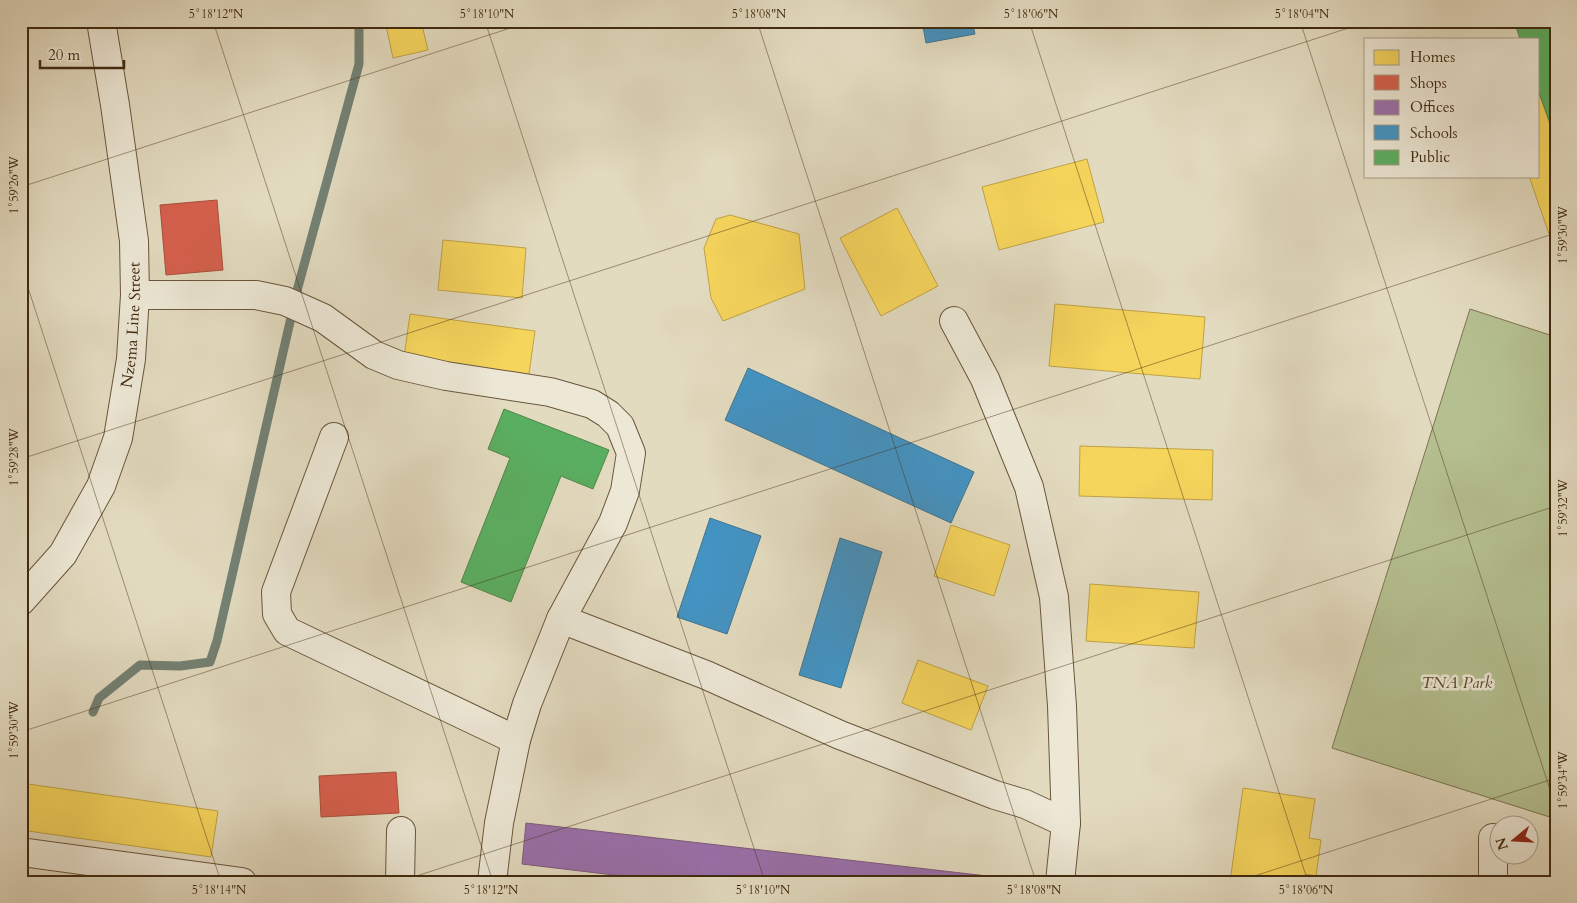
<svg xmlns="http://www.w3.org/2000/svg" width="1577" height="903" font-family="Cardo,serif">
	<style>
		.green { fill: #b5c091; stroke: #7a7550 }
		.homes { fill: #f6d55c; stroke: #bfa245 }
		.shops { fill: #d6604d; stroke: #a9503b }
		.offices { fill: #9970ab; stroke: #7e5b7c }
		.schools { fill: #4393c3; stroke: #42748d }
		.public { fill: #5aae61; stroke: #528649 }
		.lines { fill: none; stroke-linecap: round; stroke-linejoin: round }
		.stream { stroke: #738174; stroke-width: 9 }
		.minor-casing { stroke: #69563c; stroke-width: 30 }
		.minor { stroke: #ede8d6; stroke-width: 28 }
		.ticks { fill: none; stroke: #402a10; stroke-width: 1; stroke-opacity: 0.45 }
		.labels { text-anchor: middle; dominant-baseline: central; stroke-width: 5; stroke-linejoin: round; paint-order: stroke }
		.street-label { font-size: 16px; fill: #402a10; stroke: #ede8d6 }
		.park-label { font-size: 16px; font-style: italic; fill: #57482a; stroke: #ede8d6 }
		.neatline { fill: none; stroke: #402a10; stroke-width: 2 }
		.ticks-label { font-size: 12px; text-anchor: middle; fill: #402a10 }
	</style>
	<rect width="100%" height="100%" fill="#e3dbc0"/>
	<filter id="stains"><feTurbulence type="fractalNoise" baseFrequency=".004" numOctaves="4"/><feColorMatrix values="0 0 0 0 .2 0 0 0 0 .09 0 0 0 0 .02 0 0 0 .5 -.17"/></filter>
	<radialGradient id="worn" r=".72"><stop offset=".6" stop-color="#630" stop-opacity="0"/><stop offset="1" stop-color="#630" stop-opacity=".3"/></radialGradient>
	<!-- green -->
	<path class="green" d="M1470 309 1556 337V819L1332 748Z"/>
	<!-- homes -->
	<path class="homes" d="M385 21H421L428 50 393 58Z
		M1538 90 1556 142V232L1549 234 1529 176H1538Z
		M1087 159 1104 222 999 250 982 187Z
		M897 208 938 286 881 316 840 238Z
		M730 215 799 234 805 289 723 321 711 298 704 248 716 219Z
		M443 240 526 248 522 298 438 290Z
		M1055 304 1205 317 1200 379 1049 366Z
		M410 314 535 331 528 381 403 364Z
		M1080 446 1213 450 1212 500 1079 496Z
		M951 525 1010 545 994 596 934 576Z
		M1090 584 1199 592 1194 648 1086 641Z
		M918 660 988 686 971 730 902 703Z
		M21 783 218 811 211 857 21 830Z
		M1243 788 1315 799 1309 838 1321 840 1316 876 1306 874 1305 882H1230Z"/>
	<!-- shops -->
	<path class="shops" d="M217 200 223 270 166 275 160 205Z
		M396 772 399 813 321 817 319 776Z"/>
	<!-- offices -->
	<path class="offices" d="M526 823 1022 880V882H672L522 864Z"/>
	<!-- schools -->
	<path class="schools" d="M922 21H972L975 34 926 43Z
		M748 368 974 472 951 523 725 420Z
		M710 518 761 536 727 634 677 617Z
		M840 538 882 552 841 688 799 675Z"/>
	<!-- public -->
	<path class="public" d="M1514 21H1556V139L1538 90V39H1520Z
		M504 409 609 450 593 489 561 476 511 602 461 582 510 458 488 449Z"/>
	<g class="lines">
		<!-- stream -->
		<path class="stream" d="M93 712 99 698 140 665 180 666 210 662 217 641 298 287 359 64V21"/>
		<!-- minor casing -->
		<g class="minor-casing">
			<g id="minor">
				<path d="M135 295H256L285 301 323 318 374 355 398 365 446 376 550 392 592 404 608 414 620 426 631 453 625 491 613 523 561 619 527 704 516 740 499 823 492 882"/>
				<path d="M954 321 985 379 1029 487 1054 597 1062 706 1066 823"/>
				<path d="M334 437 276 592 277 614 287 631 516 740"/>
				<path id="s1" d="M21 601 63 554 101 486 118 438 131 359 135 295 134 241 115 105 101 21"/>
				<path d="M561 619 706 675 840 735 995 795 1025 804 1066 823 1060 882"/>
				<path d="M21 852 242 882"/>
				<path d="M400 882 401 831"/>
				<path d="M1493 882V838"/>
			</g>
		</g>
		<!-- minor -->
		<use href="#minor" class="minor"/>
	</g>
	<!-- ticks -->
	<path class="ticks" d="M213 21 493 882M485 21 765 882M757 21 1036 882M1029 21 1308 882M1300 21 1556 808M21 187 532 21M21 266 221 882M21 459 1370 21M21 732 1556 233M398 882 1556 506M1236 882 1556 778"/>
	<g class="labels">
		<!-- street labels -->
		<g class="street-label">
			<text stroke="none"><textPath href="#s1" startOffset="306">Nzema Line Street</textPath></text>
		</g>
		<!-- park labels -->
		<g class="park-label">
			<text x="1457" y="683">TNA Park</text>
		</g>
	</g>
	<!-- margin -->
	<rect width="1577" height="903" fill="none" stroke="#e3dbc0" stroke-width="55"/>
	<!-- legend -->
	<rect x="1364" y="38" width="175" height="140" fill="#ede8d6" stroke="#a89c87"/>
	<rect x="1374" y="50" width="25" height="15" fill="#f6d55c" stroke="#a89c87"/>
	<text x="1410" y="62" font-size="15" fill="#402a10">Homes</text>
	<rect x="1374" y="75" width="25" height="15" fill="#d6604d" stroke="#a89c87"/>
	<text x="1410" y="88" font-size="15" fill="#402a10">Shops</text>
	<rect x="1374" y="100" width="25" height="15" fill="#9970ab" stroke="#a89c87"/>
	<text x="1410" y="112" font-size="15" fill="#402a10">Offices</text>
	<rect x="1374" y="125" width="25" height="15" fill="#4393c3" stroke="#a89c87"/>
	<text x="1410" y="138" font-size="15" fill="#402a10">Schools</text>
	<rect x="1374" y="150" width="25" height="15" fill="#5aae61" stroke="#a89c87"/>
	<text x="1410" y="162" font-size="15" fill="#402a10">Public</text>
	<!-- north arrow -->
	<g transform="translate(1514 840) rotate(252)"><circle r="24" fill="#ede8d6" stroke="#a89c87"/>
	<path d="M0-4L9 19L0 12L-9 19Z" fill="#8f2418"/>
	<text y="-8" font-size="14" font-weight="bold" text-anchor="middle" fill="#402a10">N</text>
	</g>
	<!-- scale -->
	<path d="M40 60v8h84v-8" fill="none" stroke="#402a10" stroke-width="2.5"/>
	<text x="48" y="60" font-size="15" fill="#402a10" stroke="#ede8d6" stroke-width="4" paint-order="stroke">20 m</text>
	<rect x="28" y="28" width="1522" height="848" class="neatline"/>
	<g class="ticks-label">
		<text x="216" y="18">5°18'12"N</text>
		<text x="487" y="18">5°18'10"N</text>
		<text x="759" y="18">5°18'08"N</text>
		<text x="1031" y="18">5°18'06"N</text>
		<text x="1302" y="18">5°18'04"N</text>
		<text transform="translate(14 185) rotate(-90)" y="4">1°59'26"W</text>
		<text transform="translate(1563 235) rotate(-90)" y="4">1°59'30"W</text>
		<text transform="translate(14 457) rotate(-90)" y="4">1°59'28"W</text>
		<text transform="translate(1563 508) rotate(-90)" y="4">1°59'32"W</text>
		<text transform="translate(14 730) rotate(-90)" y="4">1°59'30"W</text>
		<text transform="translate(1563 780) rotate(-90)" y="4">1°59'34"W</text>
		<text x="219" y="894">5°18'14"N</text>
		<text x="491" y="894">5°18'12"N</text>
		<text x="763" y="894">5°18'10"N</text>
		<text x="1034" y="894">5°18'08"N</text>
		<text x="1306" y="894">5°18'06"N</text>
	</g>
	<rect width="100%" height="100%" filter="url(#stains)"/>
	<rect width="100%" height="100%" fill="url(#worn)"/>
</svg>
